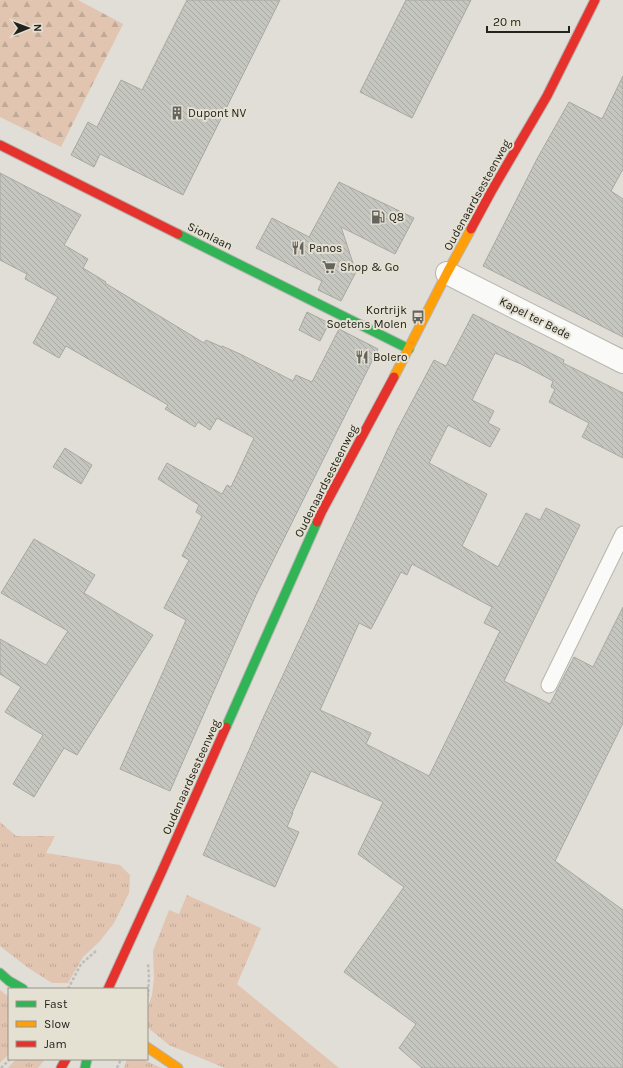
<svg xmlns="http://www.w3.org/2000/svg" width="623" height="1068" font-family="Karla,sans-serif">
	<style>
		.grass { fill: url(#grass-tufts) }
		.forest { fill: url(#forest-firs) }
		.building { fill: url(#building-back-hatch); stroke: #a8a8a2; fill-rule: evenodd }
		.lines { fill: none; stroke-linecap: round; stroke-linejoin: round }
		.lane-casing { stroke: #b6b5af; stroke-width: 17 }
		.street-casing { stroke: #b6b5af; stroke-width: 24 }
		.fast-casing { stroke: #b6b5af; stroke-width: 11 }
		.slow-casing { stroke: #b6b5af; stroke-width: 11 }
		.jam-casing { stroke: #b6b5af; stroke-width: 11 }
		.path { stroke: #bebdbb; stroke-width: 2.5; stroke-dasharray: 3 2; stroke-linecap: butt }
		.lane { stroke: #fafaf9; stroke-width: 15 }
		.street { stroke: #fafaf9; stroke-width: 22 }
		.fast { stroke: #30b455; stroke-width: 9 }
		.slow { stroke: #ff9f0a; stroke-width: 9 }
		.jam { stroke: #e5322d; stroke-width: 9 }
		.labels { text-anchor: middle; dominant-baseline: central; stroke-width: 4; stroke-linejoin: round; paint-order: stroke }
		.poi-label { font-size: 12px; fill: #23221d; stroke: #e4e0d2; text-anchor: start }
		.street-label { font-size: 12px; fill: #23221d; stroke: #e4e0d2 }
	</style>
	<defs>
		<pattern id="grass-tufts" width="24" height="20" patternUnits="userSpaceOnUse"><rect width="24" height="20" fill="#e1c5b1"/><path d="M3 7l-1-3M5 7V3M7 7l1-3M15 17l-1-3M17 17v-4M19 17l1-3" fill="none" stroke="#c1a998"/></pattern>
		<pattern id="forest-firs" width="22" height="20" patternUnits="userSpaceOnUse"><rect width="22" height="20" fill="#e1c5b1"/><path d="M5 1l3.5 6h-7zM16 11l3.5 6h-7z" fill="#c1a998"/></pattern>
		<pattern id="building-back-hatch" width="6" height="6" patternUnits="userSpaceOnUse"><rect width="6" height="6" fill="#c6c6c0"/><path d="M-1 5l2 2M0 0l6 6M5-1l2 2" fill="none" stroke="#aaaaa5"/></pattern>
	</defs>
	<rect width="100%" height="100%" fill="#e0ded6"/>
	<!-- grass -->
	<path class="grass" d="M0 822 16 836H55L46 853 120 865 130 875 129 893 114 923 100 941 83 957 68 983H52L27 967 0 946Z
		M187 895 261 928 237 984 339 1068H225L169 1045 147 1027V1010L152 995 154 978 153 951 169 910 179 914Z
		M0 990 9 997V1054L0 1063Z
		M16 1059H45L38 1068H8Z
		M127 1059H142L161 1068H124Z"/>
	<!-- forest -->
	<path class="forest" d="M0 0H78L123 24 61 147 0 117Z"/>
	<!-- building -->
	<path class="building" d="M187 0H280L183 195 100 154 94 167 71 155 88 122 97 127 121 80 142 90Z
		M406 0H471L412 118 360 92Z
		M623 76V169L611 191 623 199V337L483 266 537 159 569 102 602 119Z
		M0 173 81 215 64 245 88 259 83 268 106 282 105 283 204 343 206 340 222 347V346L240 354 293 381 296 375 312 382 339 329 378 349 256 595 170 791 120 769 186 620 164 608 189 560 182 556 202 516 196 512 199 505 158 479 167 463 222 494 227 485 231 487 254 438 217 418 210 430 198 422 195 427 165 409 168 405 66 346 59 358 33 343 58 297 25 279 27 274 0 260Z
		M339 182 414 218 395 254 341 227 356 272 341 301 318 290 322 281 256 248 272 218 309 237Z
		M307 312 329 323 320 341 299 330Z
		M473 314 564 360 563 363 623 393V458L582 437 589 423 549 402 555 389 551 387 553 381 521 364 495 353 472 400 494 411 488 423 500 429 490 447 448 425 429 463 487 494 462 546 498 567 526 513 540 520 546 508 580 525 504 681 550 704 574 657 593 667 623 607V723L555 861 623 910V1068H422L399 1048 416 1024 344 972 404 887 358 854 383 802 311 771 292 813H293L287 827 299 832 275 887 203 855 264 716 397 430 434 360 446 366ZM412 564 492 607 484 623 500 631 429 776 366 744 371 733 320 710 359 623 371 629 401 572 407 575Z
		M65 448 92 465 81 484 53 467Z
		M34 539 95 575 84 593 153 635 77 755 64 748 34 797 13 784 43 735 5 712 21 687 0 674V639L46 665 68 631 1 593Z"/>
	<g class="lines">
		<!-- lane casing -->
		<g class="lane-casing">
			<path id="lane" d="M549 685 623 534"/>
		</g>
		<!-- street casing -->
		<g class="street-casing">
			<path id="street" d="M447 273 623 362"/>
		</g>
		<!-- fast casing -->
		<g class="fast-casing">
			<path id="fast" d="M178 234 409 349
				M226 727 317 522
				M0 973 9 981 23 989
				M85 1068 87 1059"/>
		</g>
		<!-- slow casing -->
		<g class="slow-casing">
			<path id="slow" d="M394 377 447 273 471 229
				M147 1047 178 1068"/>
		</g>
		<!-- jam casing -->
		<g class="jam-casing">
			<path id="jam" d="M0 145 178 234
				M471 229 491 192 547 96 595 0
				M317 522 322 511 394 377
				M108 989 162 871 226 727
				M61 1068 66 1059"/>
		</g>
		<!-- path -->
		<path class="path" d="M68 989 81 964 96 951
			M147 997 148 995 149 977 148 964
			M1 1068 10 1059
			M117 1068 121 1059"/>
		<!-- lane -->
		<use href="#lane" class="lane"/>
		<!-- street -->
		<use href="#street" class="street"/>
		<!-- fast -->
		<use href="#fast" class="fast"/>
		<!-- slow -->
		<use href="#slow" class="slow"/>
		<!-- jam -->
		<use href="#jam" class="jam"/>
	</g>
	<!-- icons -->
	<defs>
		<g id="building-bare" transform="scale(1.08)"><path d="M-4-6H4V6H1V3H-1V6H-4ZM-2.5-4.3h1.7v1.8h-1.7ZM.8-4.3h1.7v1.8H.8ZM-2.5-1h1.7V.8h-1.7ZM.8-1h1.7V.8H.8Z" fill="#65645e" stroke="#e4e0d2" stroke-width="2.5" paint-order="stroke"/></g>
		<g id="fuel-bare" transform="scale(1.08)"><path d="M-5.5-6h7V0h2V4h1.3V-2.5L3-4.5l.8-.8L6-3V5H2.5V1h-1V6h-7ZM-4.2-4.7v3.2H.2V-4.7Z" fill="#65645e" stroke="#e4e0d2" stroke-width="2.5" paint-order="stroke"/></g>
		<g id="restaurant-bare" transform="scale(1.08)"><path d="M-5-6h1v4h1v-4h1v4h1v-4h1v5L-1.5 .5V6h-2V.5L-5-1ZM5-6V6H3V1.5H1.5Q1.5-4 5-6Z" fill="#65645e" stroke="#e4e0d2" stroke-width="2.5" paint-order="stroke"/></g>
		<g id="supermarket-bare" transform="scale(1.08)"><path d="M-6-5.5h2.5l.6 2H6L4.5 2H-2.5L-4.4-4H-6ZM-1.5 3.2a1.3 1.3 0 1 0 .1 0ZM3 3.2a1.3 1.3 0 1 0 .1 0Z" fill="#65645e" stroke="#e4e0d2" stroke-width="2.5" paint-order="stroke"/></g>
		<g id="bus-bare" transform="scale(1.08)"><path d="M-5-6H5V4H4V6H2V4H-2V6H-4V4H-5ZM-3.5-4V0h7V-4ZM-3.5 1.2v1.5H-2V1.2ZM2 1.2v1.5H3.5V1.2Z" fill="#65645e" stroke="#e4e0d2" stroke-width="2.5" paint-order="stroke"/></g>
	</defs>
	<g fill-rule="evenodd">
		<use href="#building-bare" x="177" y="113"/>
		<use href="#fuel-bare" x="378" y="217"/>
		<use href="#restaurant-bare" x="298" y="248"/>
		<use href="#supermarket-bare" x="329" y="267"/>
		<use href="#bus-bare" x="418" y="317"/>
		<use href="#restaurant-bare" x="362" y="357"/>
	</g>
	<g class="labels">
		<!-- poi labels -->
		<g class="poi-label">
			<text x="188" y="113">Dupont NV</text>
			<text x="389" y="217">Q8</text>
			<text x="309" y="248">Panos</text>
			<text x="340" y="267">Shop &amp; Go</text>
			<text x="407" y="310" text-anchor="end">Kortrijk<tspan x="407" dy="14">Soetens Molen</tspan></text>
			<text x="373" y="357">Bolero</text>
		</g>
		<!-- street labels -->
		<g class="street-label">
			<text transform="translate(477 195) rotate(-61)">Oudenaardsesteenweg</text>
			<text transform="translate(210 236) rotate(26)">Sionlaan</text>
			<text transform="translate(535 318) rotate(27)">Kapel ter Bede</text>
			<text transform="translate(326 481) rotate(-63)">Oudenaardsesteenweg</text>
			<text transform="translate(191 777) rotate(-66)">Oudenaardsesteenweg</text>
		</g>
	</g>
	<!-- legend -->
	<rect x="8" y="988" width="140" height="72" fill="#e4e0d2" stroke="#97948a"/>
	<rect x="16" y="1001" width="20" height="6" fill="#30b455" stroke="#97948a"/>
	<text x="44" y="1008" font-size="12" fill="#23221d">Fast</text>
	<rect x="16" y="1021" width="20" height="6" fill="#ff9f0a" stroke="#97948a"/>
	<text x="44" y="1028" font-size="12" fill="#23221d">Slow</text>
	<rect x="16" y="1041" width="20" height="6" fill="#e5322d" stroke="#97948a"/>
	<text x="44" y="1048" font-size="12" fill="#23221d">Jam</text>
	<!-- north arrow -->
	<g transform="translate(28 28) rotate(89)" stroke="#e4e0d2" stroke-width="3" paint-order="stroke">
	<path d="M0-3L7 15L0 10L-7 15Z" fill="#23221d"/>
	<text y="-6" font-size="11" font-weight="bold" text-anchor="middle" fill="#23221d">N</text>
	</g>
	<!-- scale -->
	<path d="M487 26v6h82v-6" fill="none" stroke="#23221d" stroke-width="2"/>
	<text x="493" y="26" font-size="12" fill="#23221d" stroke="#e4e0d2" stroke-width="3" paint-order="stroke">20 m</text>
</svg>
